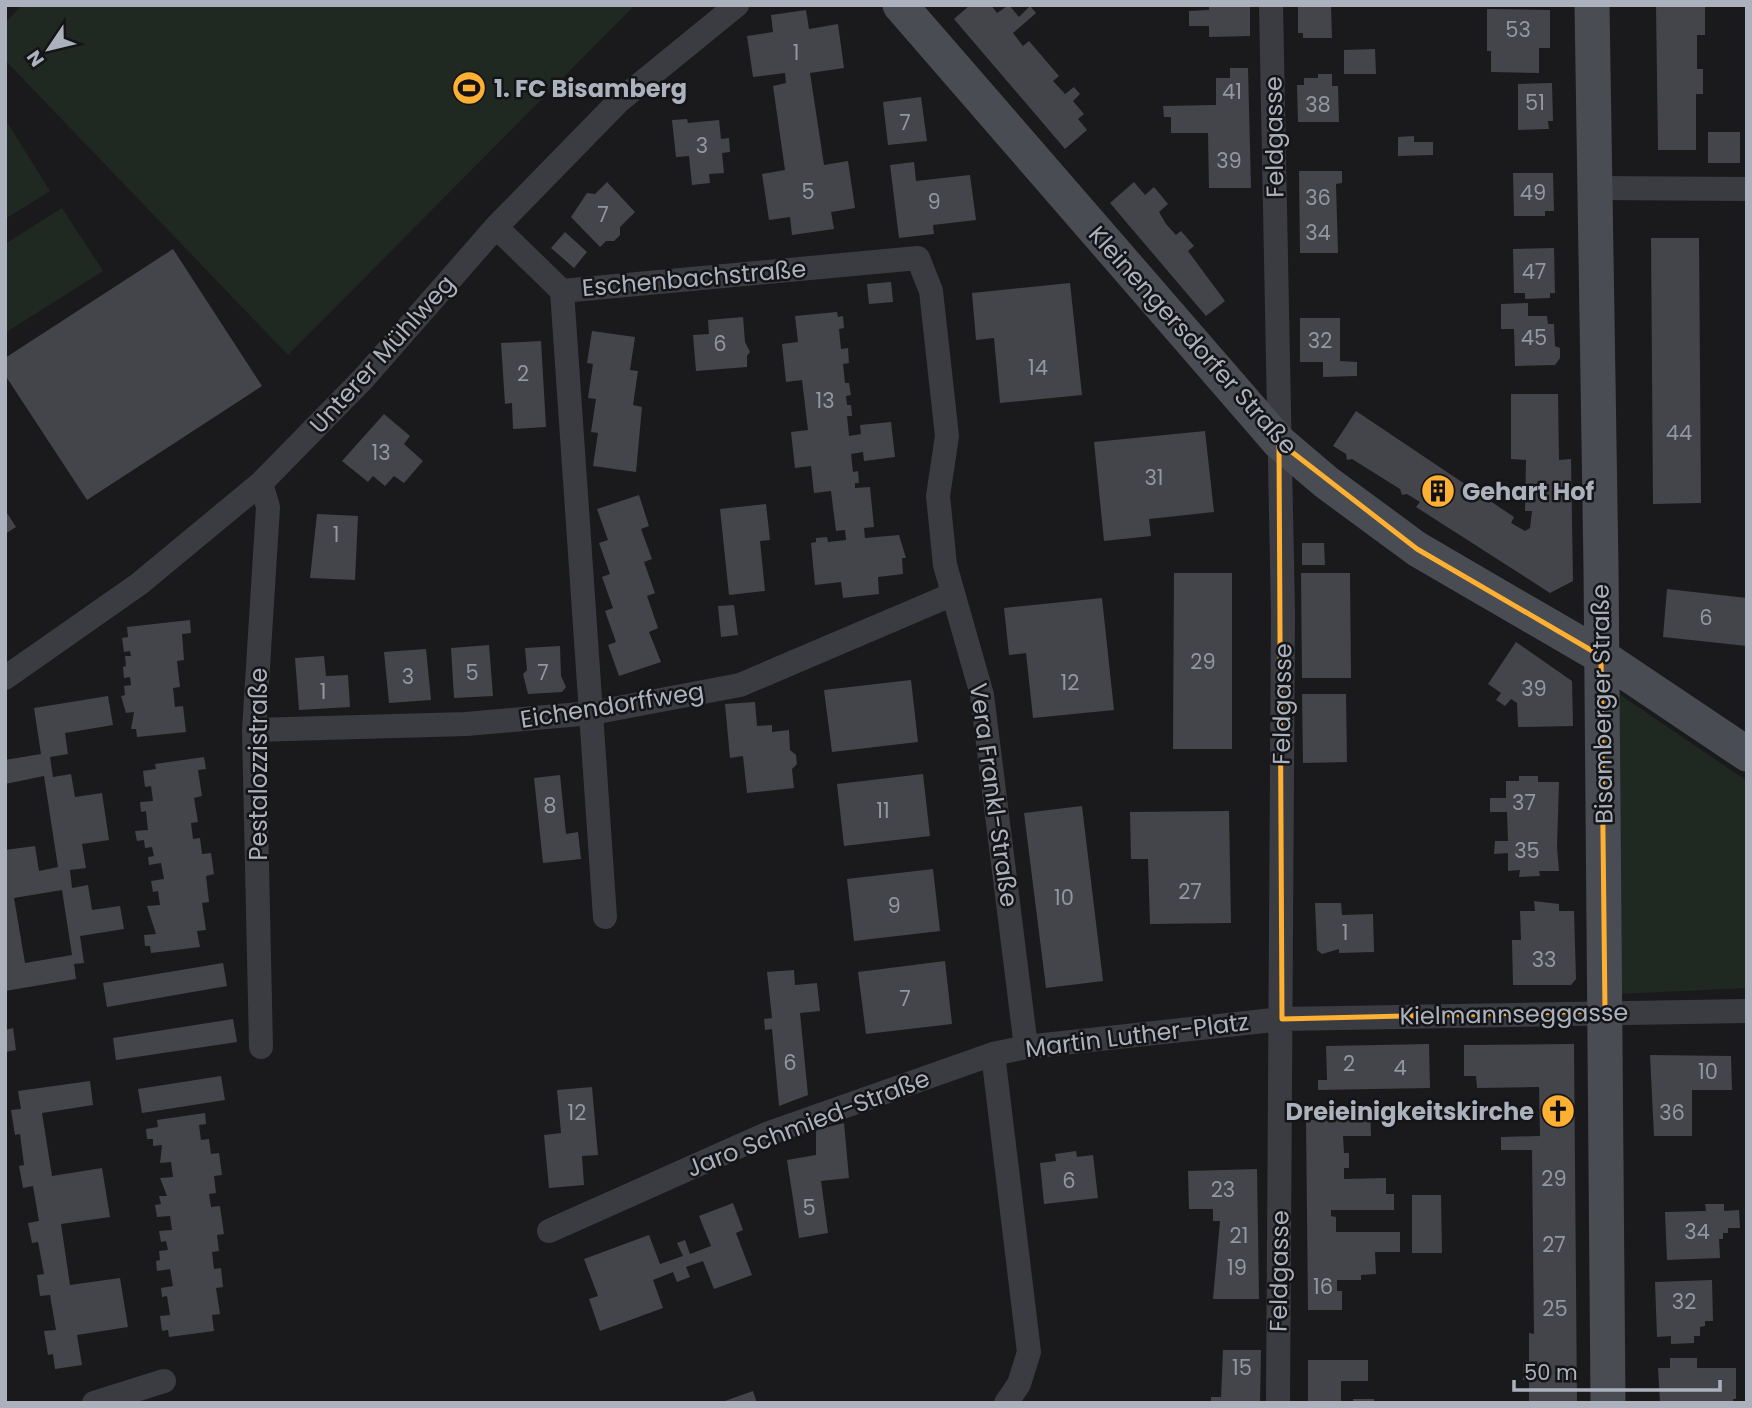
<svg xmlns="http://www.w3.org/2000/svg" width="1752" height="1408" font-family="Poppins,sans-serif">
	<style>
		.green { fill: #202921 }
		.building { fill: #44454a; fill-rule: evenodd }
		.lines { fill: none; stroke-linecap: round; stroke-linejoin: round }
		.street { stroke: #3b3c42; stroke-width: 24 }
		.secondary { stroke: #494c52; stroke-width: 35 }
		.marked { fill: none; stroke: #fdb032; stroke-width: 5; stroke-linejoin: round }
		.labels { text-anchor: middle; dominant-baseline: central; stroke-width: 5; stroke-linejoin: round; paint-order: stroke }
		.number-label { font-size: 21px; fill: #9297a0 }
		.poi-label { font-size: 24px; font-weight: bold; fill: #acb2bd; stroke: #151518; text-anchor: start }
		.street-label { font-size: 24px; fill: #acb2bd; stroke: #151518 }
	</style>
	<rect width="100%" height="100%" fill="#1a1a1d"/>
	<!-- green -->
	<path class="green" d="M22 5H635L288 355 5 60V23Z
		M5 119 50 191 5 219Z
		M62 208 103 271 5 333V244Z
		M1619 694 1747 781V988L1618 994Z"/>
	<!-- building -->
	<path class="building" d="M970 5H991L997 13 1009 5 1019 17 1030 6 1036 13 1013 33 1023 46 1029 41 1059 76 1053 81 1065 94 1074 87 1080 94 1073 101 1084 114 1078 119 1087 130 1065 149 954 19Z
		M1209 5H1250V36L1209 37V26H1189V11L1209 10Z
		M1298 5H1331L1332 38H1303V33H1298Z
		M1656 5H1705V35H1697V69H1703V94H1696V150H1658Z
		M1487 9 1550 10V48H1539V73L1491 72V51H1487Z
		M806 10 809 29 838 24 844 68 810 73 824 165 848 161 855 208 831 212 834 229 792 235 790 217 769 220 762 174 785 170 773 86 786 83 785 73 753 77 747 36 773 32 771 15Z
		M1375 49 1376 74H1344V50Z
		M1230 68H1248L1251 188H1209L1208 133H1171V117H1164L1163 106 1216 105V78H1230Z
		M1318 74H1332V86H1338L1339 122H1298L1297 85H1304V78H1318Z
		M1552 83 1553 121H1548L1549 129 1518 130V84Z
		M921 97 927 141 888 145 883 102Z
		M687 119 688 123 719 120 721 139 729 138 730 152 722 153 724 173 709 174 710 183 692 185 689 156 676 157 672 120Z
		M1708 132H1740V163H1708Z
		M1414 136V142H1433V155L1398 156V137Z
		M914 162 916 181 970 175 976 220 933 225 934 234 899 238 890 165Z
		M1299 171H1342V183L1336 184 1338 253H1300Z
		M1513 173H1553L1554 211H1545V216H1514Z
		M607 182 635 212 620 227V235L614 241H606L600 247 571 217 587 193 595 194Z
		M1134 182 1145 195 1154 187 1168 204 1159 212 1166 224 1176 235 1181 231 1194 246 1188 251 1225 301 1206 316 1110 203Z
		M565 232 587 252 574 268 551 248Z
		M1651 238H1699L1701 503 1653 504Z
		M1554 248 1555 293H1550V298L1525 299V293H1514L1513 249Z
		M173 249 262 386 87 500 5 375V358Z
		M891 282 893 302 869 304 867 284Z
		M1070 283 1082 395 1000 403 994 338 976 340 972 293Z
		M1528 303V316H1547L1548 324H1554L1555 346 1560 348V358L1555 365 1515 366 1514 329H1501V304Z
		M837 312 838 317 843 316 844 328 839 329 841 349 848 348 849 363 843 364 845 383H849L851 395 846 396 847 405H851L852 416H847L849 436 861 434 860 425 891 422 895 457 864 461 863 452 851 454 853 472 858 471 859 483H855V488L870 487 874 527 864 528 865 538 899 535 906 558H902L903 574 878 577 879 594 843 598 841 582 815 585 811 543 816 542V538L827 537 828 542 846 540 845 530 836 531 831 491 814 493 811 466 795 468 791 432 808 430 802 380 786 382 782 344 798 342 795 316Z
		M743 317 745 342 750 352 747 356V367L696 371 693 335 709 334 708 320Z
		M1300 318H1340V361L1357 362V376L1323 377V362H1300Z
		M592 331 635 337 630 370 638 371 633 405 642 407 636 472 593 466 598 433 591 432 596 399 588 398 593 364 587 363Z
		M541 341 546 427 513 429 512 403 505 404 501 343Z
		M1511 394H1558L1559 460 1571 459 1573 581 1550 593 1416 507 1420 502 1407 494 1402 495 1400 489 1352 459 1347 460 1346 454 1333 446 1356 411 1514 517 1511 523 1525 531 1530 528 1532 511H1525L1526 460 1511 459Z
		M384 414 410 436 404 444 423 461 404 483 394 476 385 486 373 476 368 482 342 461Z
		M1205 431 1214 512 1149 519 1151 536 1104 541 1094 442Z
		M639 495 649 526 641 529 652 559 644 562 655 593 647 596 658 628 649 632 661 662 619 676 608 645 616 642 605 611 613 608 602 577 610 574 599 543 608 540 597 509Z
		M766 504 770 540 760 541 765 591 729 595 720 509Z
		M5 510 16 527 5 534Z
		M317 514 358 516 355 580 310 578Z
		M1302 543H1324L1325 565H1302Z
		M1174 573H1232V749H1173Z
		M1301 573H1350L1351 678H1302Z
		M1667 589 1747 598V646L1663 637Z
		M1102 598 1114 710 1033 718 1026 653 1009 655 1004 608Z
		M734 605 738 635 721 637 718 606Z
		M190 620 191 633 182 634 184 660 177 661 180 687 173 688 175 707 183 706 186 732 137 737 136 729H131L134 712 126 713 121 696 125 695 124 686 131 685 130 677 124 678 123 667 126 666 125 656H131L130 651 124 652 122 638 128 637 127 627Z
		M1516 642 1572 681 1573 726 1518 727 1517 703 1511 699 1505 706 1496 700 1501 693 1488 684Z
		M489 645 493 696 454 698 451 648Z
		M560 646 561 676 566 687 562 692 528 694 523 674 527 670 525 648Z
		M426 649 431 700 389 703 384 652Z
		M324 656 326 676 348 675 350 707 299 710 295 658Z
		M911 680 918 742 832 752 824 690Z
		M1302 694H1346L1347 762 1303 763Z
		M108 696 113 725 65 733 68 754 50 757 53 777 71 774 75 797 102 793 109 840 82 844 86 868 70 870 72 888 88 885 92 910 120 906 124 929 80 936 84 963 74 964 76 979 5 991V850L35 846 39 871 58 867 44 776 5 784V760L41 754 34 708ZM62 890 72 955 25 963 14 898Z
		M755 702 757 726 772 725V732L789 730 790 750 796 755 797 764 792 769 794 788 747 793 743 756 730 758 725 704Z
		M204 757 206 769 198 770 202 796 194 798 198 822 191 823 193 839 200 838 202 854 211 853 214 874 206 876 209 902 202 903 206 930 197 931 200 947 151 953 150 946H145L144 935 156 934 147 906 160 905 158 891 153 892 151 881 164 879 161 863 149 865 148 857 154 856 152 847 145 848 144 840 137 841 135 831 148 830 146 811 141 812 140 802 153 801 151 786 145 787 143 771 156 769 155 764Z
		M923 774 930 836 844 846 837 784Z
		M560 775 566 834 578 832 581 859 543 863 534 778Z
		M1519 776H1538V782H1559L1557 847 1559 871H1539L1540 876 1519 877 1520 870 1508 871V853L1494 854 1495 841H1508L1507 812H1490V798H1506V781H1519Z
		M1082 806 1103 981 1046 988 1024 813Z
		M1229 811 1231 923 1150 924 1148 859H1131L1130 812Z
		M933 869 940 931 854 941 847 879Z
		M1534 901 1559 904V911H1574L1576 979 1571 985H1513L1512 940H1521L1520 911H1535Z
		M1315 903H1341L1342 915 1373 914 1374 952 1339 953V949L1322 954 1317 950Z
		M945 961 952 1024 866 1034 858 972Z
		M223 963 227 986 107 1007 103 983Z
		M794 970 795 985 817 983 820 1011 800 1013 808 1095 779 1106 772 1029 765 1030 764 1019 772 1018 767 972Z
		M233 1019 237 1042 116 1060 113 1038Z
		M13 1028 16 1050 6 1052 5 1030Z
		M1429 1044 1430 1088 1318 1090V1080H1327L1326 1046Z
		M1574 1044 1577 1403H1529V1380H1523V1362L1529 1361V1333L1534 1334 1532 1150H1501V1137L1540 1136 1539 1087 1477 1088 1476 1076H1464V1045Z
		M1650 1055 1731 1056 1732 1090H1692V1136H1654Z
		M221 1076 225 1100 142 1113 138 1089Z
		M90 1081 93 1105 42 1113 52 1176 102 1168 110 1217 61 1224 70 1285 120 1278 128 1327 77 1335 82 1365 55 1369 53 1354 48 1355 44 1331 56 1330 50 1295 40 1296 37 1275 44 1274 38 1242 32 1243 28 1223 39 1221 33 1186 23 1188 19 1166 24 1165 20 1134 15 1135 11 1110 21 1109 18 1091Z
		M592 1087 598 1155 582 1156 584 1185 549 1188 544 1135 561 1133 557 1090Z
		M1354 1106H1370L1371 1136H1343L1344 1153H1349V1168H1344V1179L1386 1178V1194H1394V1210H1331V1216L1336 1217V1232H1400V1252H1375L1376 1274 1361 1275V1280H1337V1291H1342V1310H1308L1306 1120H1354Z
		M205 1113 206 1124 199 1125 201 1140 209 1139 211 1154 219 1153 222 1175 214 1176 216 1193 209 1194 211 1207 220 1206 224 1234 217 1235 219 1251 212 1252 214 1269 221 1268 223 1287 216 1288 220 1314 212 1315 214 1331 169 1337 168 1330 162 1331 160 1316 170 1315 167 1296 162 1297 161 1288 173 1286 170 1269 157 1271 156 1261 160 1260 159 1251 168 1250 166 1241 161 1242 159 1231 172 1230 170 1216 157 1217 155 1205 161 1204 159 1196H167L160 1178 173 1177 171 1162 160 1163 162 1145 153 1146V1139H147L146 1129 158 1127 157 1120Z
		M844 1123 849 1178 821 1181 828 1233 799 1238 787 1160 816 1155V1130Z
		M1076 1151 1077 1157 1093 1155 1098 1198 1044 1204 1040 1163 1056 1161 1055 1154Z
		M1257 1169 1259 1299H1213L1220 1221H1213V1209H1189L1188 1171Z
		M1412 1195H1441L1442 1253H1412Z
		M733 1203 743 1230 736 1233 752 1275 714 1289 703 1261 686 1267 690 1277 677 1282 673 1272 653 1280 663 1308 600 1331 589 1299 598 1296 584 1259 649 1235 660 1264 683 1256 677 1243 685 1240 690 1254 711 1246 699 1216Z
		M1705 1204H1724V1211L1739 1210 1740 1228H1728V1233H1723V1239H1719L1720 1258 1667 1260 1665 1212 1706 1211Z
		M1712 1280 1713 1321H1705V1326L1700 1327V1336H1694V1343L1671 1344V1336L1657 1337 1655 1282Z
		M1223 1350H1261L1260 1403H1211V1397H1221Z
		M1670 1358H1697V1368H1736V1399H1733V1403H1660L1658 1368H1670Z
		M1308 1360H1368V1381H1341V1401H1308Z
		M753 1391 757 1403H722V1402Z
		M1353 1399H1374V1403H1354Z"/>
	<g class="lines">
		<!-- street -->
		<path class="street" d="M1271 5 1283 613 1278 1403
			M1594 188 1747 189
			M496 227 562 291 918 258 931 291 947 436 938 496 945 565 982 695 1026 1047
			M562 291 605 917
			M5 678 139 584 261 483 363 379 496 227 618 102 737 5
			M254 730 466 724 592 713 740 685 951 595
			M261 1047 254 730 268 507 261 483
			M993 1054 1029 1352 1019 1384 1006 1403
			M549 1231 769 1133 993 1054 1026 1047 1282 1019 1747 1011
			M94 1403 164 1381"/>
		<!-- secondary -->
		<path class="secondary" d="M900 5 1279 442 1326 482 1417 549 1601 656 1747 754
			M1592 5 1601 568 1608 1403"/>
	</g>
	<!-- marked area -->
	<path class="marked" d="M1279 442 1417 549 1601 656 1605 1011 1282 1019Z"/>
	<!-- icons -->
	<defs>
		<g id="stadium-disc" transform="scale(1.75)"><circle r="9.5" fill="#fdb032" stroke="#151518"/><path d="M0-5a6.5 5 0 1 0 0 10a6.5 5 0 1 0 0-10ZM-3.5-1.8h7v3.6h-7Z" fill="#111"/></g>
		<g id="building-disc" transform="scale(1.75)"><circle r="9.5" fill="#fdb032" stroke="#151518"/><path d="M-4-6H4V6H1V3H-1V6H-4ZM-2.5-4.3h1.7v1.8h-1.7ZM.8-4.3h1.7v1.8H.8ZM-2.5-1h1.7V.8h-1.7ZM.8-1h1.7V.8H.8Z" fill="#111"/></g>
		<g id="church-disc" transform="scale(1.75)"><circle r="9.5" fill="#fdb032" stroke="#151518"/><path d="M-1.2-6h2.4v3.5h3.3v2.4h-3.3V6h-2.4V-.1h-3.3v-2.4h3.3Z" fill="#111"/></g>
	</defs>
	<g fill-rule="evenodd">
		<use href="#stadium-disc" x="469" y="88"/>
		<use href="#building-disc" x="1438" y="491"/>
		<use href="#church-disc" x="1558" y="1111"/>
	</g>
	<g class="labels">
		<!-- number labels -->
		<g class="number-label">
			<text x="1518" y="29">53</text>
			<text x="796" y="52">1</text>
			<text x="1232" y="91">41</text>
			<text x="1535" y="102">51</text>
			<text x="1318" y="104">38</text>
			<text x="905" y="122">7</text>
			<text x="702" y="145">3</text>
			<text x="1229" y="160">39</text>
			<text x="808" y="191">5</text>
			<text x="1533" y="192">49</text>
			<text x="1318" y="197">36</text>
			<text x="934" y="201">9</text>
			<text x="603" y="214">7</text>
			<text x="1318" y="232">34</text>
			<text x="1534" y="271">47</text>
			<text x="1534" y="337">45</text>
			<text x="1320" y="340">32</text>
			<text x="720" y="343">6</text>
			<text x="1038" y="367">14</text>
			<text x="523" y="373">2</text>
			<text x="825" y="400">13</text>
			<text x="1679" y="432">44</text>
			<text x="381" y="452">13</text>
			<text x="1154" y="477">31</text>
			<text x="336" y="534">1</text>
			<text x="1706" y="617">6</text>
			<text x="1203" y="661">29</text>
			<text x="472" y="672">5</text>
			<text x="543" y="672">7</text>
			<text x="408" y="676">3</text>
			<text x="1070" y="682">12</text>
			<text x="1534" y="688">39</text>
			<text x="323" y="691">1</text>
			<text x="1524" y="802">37</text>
			<text x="550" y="805">8</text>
			<text x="883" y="810">11</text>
			<text x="1527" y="850">35</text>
			<text x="1190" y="891">27</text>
			<text x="1064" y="897">10</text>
			<text x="894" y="905">9</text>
			<text x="1345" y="932">1</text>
			<text x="1544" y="959">33</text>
			<text x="905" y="998">7</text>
			<text x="790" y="1062">6</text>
			<text x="1349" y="1063">2</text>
			<text x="1400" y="1067">4</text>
			<text x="1708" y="1071">10</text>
			<text x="577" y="1112">12</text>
			<text x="1672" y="1112">36</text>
			<text x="1554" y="1178">29</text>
			<text x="1069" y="1180">6</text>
			<text x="1223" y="1189">23</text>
			<text x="809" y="1207">5</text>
			<text x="1697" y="1231">34</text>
			<text x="1239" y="1235">21</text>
			<text x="1554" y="1244">27</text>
			<text x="1237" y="1267">19</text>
			<text x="1323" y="1286">16</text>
			<text x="1684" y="1301">32</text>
			<text x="1555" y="1308">25</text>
			<text x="1242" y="1367">15</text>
		</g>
		<!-- poi labels -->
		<g class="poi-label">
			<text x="494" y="88">1. FC Bisamberg</text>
			<text x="1462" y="491">Gehart Hof</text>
			<text x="1534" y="1111" text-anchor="end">Dreieinigkeitskirche</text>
		</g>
		<!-- street labels -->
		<g class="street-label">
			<text transform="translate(1274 137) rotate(-91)">Feldgasse</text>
			<text transform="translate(694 278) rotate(-5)">Eschenbachstraße</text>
			<text transform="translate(1193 340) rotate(48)">Kleinengersdorfer Straße</text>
			<text transform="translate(382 354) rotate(-48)">Unterer Mühlweg</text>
			<text transform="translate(1282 704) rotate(-89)">Feldgasse</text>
			<text transform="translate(1602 704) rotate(-91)">Bisamberger Straße</text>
			<text transform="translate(612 705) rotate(-9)">Eichendorffweg</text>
			<text transform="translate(258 764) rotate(-90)">Pestalozzistraße</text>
			<text transform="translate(994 795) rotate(82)">Vera Frankl-Straße</text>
			<text transform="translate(1514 1014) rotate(-1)">Kielmannseggasse</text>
			<text transform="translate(1137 1035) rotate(-7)">Martin Luther-Platz</text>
			<text transform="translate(808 1123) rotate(-21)">Jaro Schmied-Straße</text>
			<text transform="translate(1279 1271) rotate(-89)">Feldgasse</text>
		</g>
	</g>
	<!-- border -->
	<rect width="1752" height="1408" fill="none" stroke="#acb2bd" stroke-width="14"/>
	<!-- north arrow -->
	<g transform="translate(49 49) rotate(235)" stroke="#151518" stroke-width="5" paint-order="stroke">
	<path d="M0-5L12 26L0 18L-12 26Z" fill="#acb2bd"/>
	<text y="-10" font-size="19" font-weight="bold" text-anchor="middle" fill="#acb2bd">N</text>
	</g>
	<!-- scale -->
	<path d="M1514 1380v10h206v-10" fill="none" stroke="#acb2bd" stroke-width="3.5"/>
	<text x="1524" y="1380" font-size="21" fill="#acb2bd" stroke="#151518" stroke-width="5" paint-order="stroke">50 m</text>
</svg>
